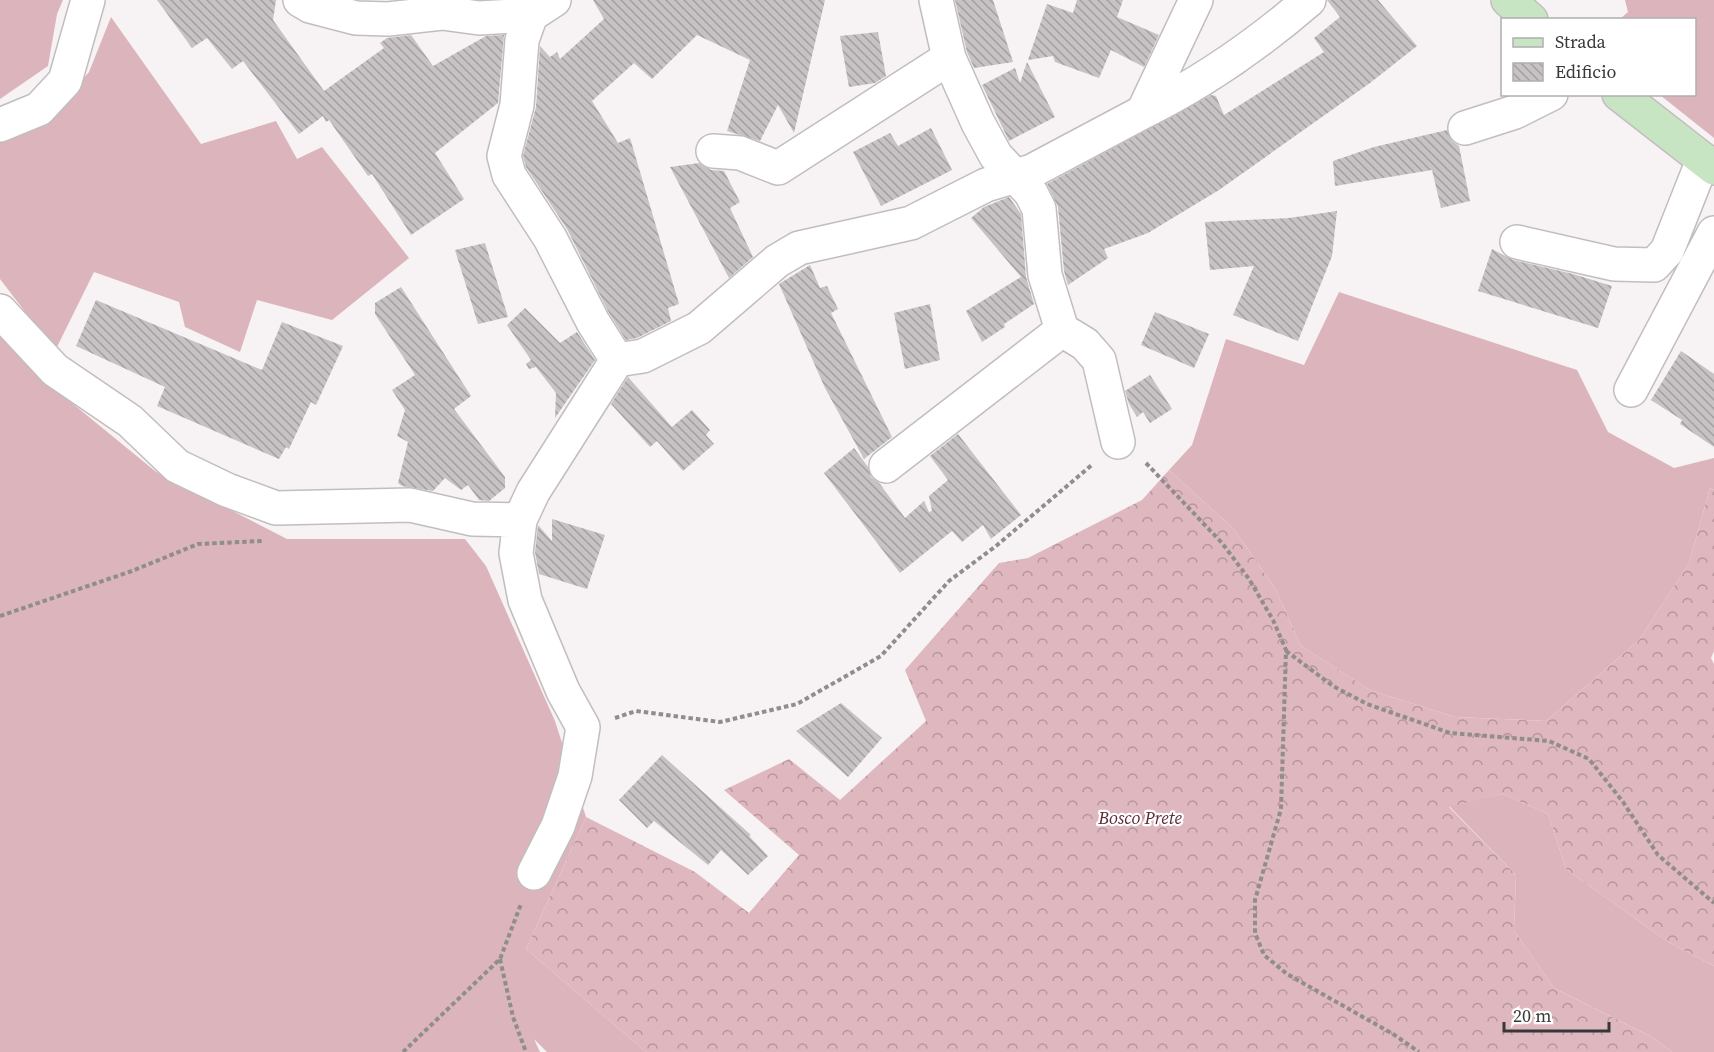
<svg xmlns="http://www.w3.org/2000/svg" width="1714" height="1052" font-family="'Source Serif 4',serif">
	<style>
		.grass { fill: #dcb4bc }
		.forest { fill: url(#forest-crowns) }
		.building { fill: url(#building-back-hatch) }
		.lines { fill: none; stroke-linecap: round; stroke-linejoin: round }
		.street-casing { stroke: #c2bebf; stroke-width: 36 }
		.secondary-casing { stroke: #c2bebf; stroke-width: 36 }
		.path { stroke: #908d8d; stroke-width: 4; stroke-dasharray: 4.5 3; stroke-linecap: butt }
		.street { stroke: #fff; stroke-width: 33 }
		.secondary { stroke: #c8e5c3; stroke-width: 33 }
		.labels { text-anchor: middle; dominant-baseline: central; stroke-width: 4.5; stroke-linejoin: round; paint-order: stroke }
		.park-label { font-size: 18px; font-style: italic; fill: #5d2937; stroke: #fff }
	</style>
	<defs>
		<pattern id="forest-crowns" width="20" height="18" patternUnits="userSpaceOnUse" patternTransform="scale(1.5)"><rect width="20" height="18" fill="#dfb7bf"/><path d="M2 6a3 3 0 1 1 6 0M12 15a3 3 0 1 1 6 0" fill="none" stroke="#b6969c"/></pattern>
		<pattern id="building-back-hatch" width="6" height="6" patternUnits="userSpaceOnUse" patternTransform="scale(1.5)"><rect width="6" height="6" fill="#c7c3c4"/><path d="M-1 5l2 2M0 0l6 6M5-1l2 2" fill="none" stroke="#a39fa0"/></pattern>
	</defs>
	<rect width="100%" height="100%" fill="#f7f2f3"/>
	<!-- grass -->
	<path class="grass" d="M0 0H63L57 14 48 66 0 99Z
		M1625 0H1714V138L1660 95 1694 94V20L1620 19 1628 12Z
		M111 17 201 144 276 121 297 159 322 147 409 258 332 320 257 300 240 352 185 327 179 302 94 272 55 351 0 279V139L45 124 89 72Z
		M1339 292 1577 370 1608 432 1674 468 1714 458V490L1710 488 1689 563 1639 640 1546 721 1455 717 1370 690 1301 646 1275 588 1234 529 1169 470 1192 445 1226 339 1304 365Z
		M0 333 45 381 155 471 287 539H465L486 566 555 721 586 817 526 949 646 1052H547L534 1039 540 1052H0Z
		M1503 794 1548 814 1566 869 1668 942 1714 966V1052H1672L1652 1037 1554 988 1514 930 1516 875 1449 806Z"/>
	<!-- forest -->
	<path class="forest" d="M1169 470 1234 529 1275 588 1301 646 1370 690 1455 717 1546 721 1639 640 1689 563 1710 488 1714 490V651L1711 658 1714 664V966L1668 942 1566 869 1548 814 1503 794 1449 807 1516 875 1514 930 1554 988 1652 1037 1672 1052H646L526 949 586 817 695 872 749 913 799 855 724 790 789 759 840 800 926 721 905 670 999 563 1028 558 1142 500Z"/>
	<!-- building -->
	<path class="building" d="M157 0H276L273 20 324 91 384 48 380 43 387 38 411 35 433 66 486 36 504 35 498 103 435 153 464 199 411 235 372 174 368 176 329 120 326 122 323 116 299 134 243 61 232 69 207 38 192 48Z
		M593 0H825L794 133 778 105 760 141 727 131 750 60 697 35 652 79 634 63 592 101 618 143 630 138 679 304 668 308 671 321 637 338 626 340 609 313 567 229 526 167 523 156 536 107 540 46 550 57 557 52 560 59 604 19Z
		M955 0H993L1013 62 974 68 967 52Z
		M1077 0H1123L1117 17 1159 35 1144 67 1111 50 1099 78 1055 62 1053 56 1028 60 1047 4 1073 13Z
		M1327 0H1378L1417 46 1370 83 1219 190 1148 233 1104 249 1108 258 1068 285 1064 271 1058 207 1047 184 1211 95 1216 96 1224 115 1324 52 1314 38 1340 17Z
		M878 32 886 76 875 83 849 87 840 36Z
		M1027 62 1055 117 1009 141 982 85 1015 68 1020 83Z
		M931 128 952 170 881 206 853 152 890 133 898 146Z
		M1447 130 1452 141 1459 146 1470 201 1441 208 1432 170 1335 186 1333 161 1374 147Z
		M699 163 711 170 724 171 740 202 730 208 753 257 729 278 670 167Z
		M1009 197 1021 214 1026 277 1034 304 1004 324 1005 327 982 342 966 311 1021 277 971 218 984 207Z
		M1337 211 1332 256 1298 341 1233 315 1254 266 1210 270 1205 222 1289 218Z
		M485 243 508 317 478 324 455 250Z
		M1492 249 1513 260 1573 274 1612 286 1598 328 1478 291Z
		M810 265 820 288 827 286 838 309 831 313 892 437 864 459 825 388 779 284Z
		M401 287 471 396 454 409 505 477V488L489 501 479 500 468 485 461 490 445 478 433 491 402 486 398 483 408 442 397 436 405 410 392 390 415 375 375 314V303Z
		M96 300 262 370 282 322 343 346 316 405 311 402 289 449 286 447 279 459 157 406 165 387 76 346Z
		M930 304 940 360 905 369 894 313Z
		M525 308 560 343 577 332 595 360 555 418 556 393 536 367 529 369 526 364 531 360 507 325Z
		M1155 312 1209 334 1194 368 1141 345Z
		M1681 351 1714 374V447L1680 424 1682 420 1651 400Z
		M1150 375 1172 409 1150 423 1143 412 1137 417 1129 404 1125 391Z
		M628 377 672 427 692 410 710 430 706 435 714 444 683 471 657 441 650 447 611 404Z
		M958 434 1021 515 991 539 983 525 962 542 952 531 900 573 824 473 854 448 868 467 871 477 880 484 905 518 924 501 929 512 932 511 929 496 948 480 930 456Z
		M552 519 605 535 587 589 539 574 535 552 538 525 552 541Z
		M841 703 882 738 848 777 796 731Z
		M662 755 751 835 749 836 768 856 748 875 721 850 708 865 654 821 647 828 619 800Z"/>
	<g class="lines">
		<!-- street casing -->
		<g class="street-casing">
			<path id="street" d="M300 0 310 6 356 18 388 19 442 13 479 18 531 15
				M554 0 531 15 522 40 517 105 504 156 509 175 550 238 593 322 617 360
				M936 0 949 58 978 123 996 156 1031 193 1039 209 1045 275 1062 330 1085 344 1099 360 1118 442
				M1143 112C1204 82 1258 44 1309 0
				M0 125 39 109 65 81 88 0
				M1465 128 1515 112 1551 94
				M713 151 740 153 778 168 949 58
				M1517 242 1614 264 1654 265 1667 251 1703 160
				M0 311 55 370 130 421 177 466 227 490 276 508 410 505 472 519 520 520
				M1631 390 1714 233
				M886 466 1062 330
				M534 873 558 826 575 776 583 727 563 691 525 600 516 553 520 520 533 492 617 360 643 356 699 328 777 261 799 248 911 223 986 185 1032 171 1143 112 1196 0"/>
		</g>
		<!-- secondary casing -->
		<g class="secondary-casing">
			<path id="secondary" d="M1508 0 1531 20
				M1619 94 1714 168"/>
		</g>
		<!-- path -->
		<path class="path" d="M1146 463 1222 543 1249 579 1273 620 1286 650 1281 809 1255 900V933L1264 955 1287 974 1393 1034 1419 1052
			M0 616 132 571 198 544 262 541
			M1286 651 1333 686 1367 704 1450 733 1549 741 1589 759 1623 802 1658 855 1714 903
			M615 718 636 711 720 722 797 704 881 656 949 581 996 546 1093 464
			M500 959 513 1017 526 1052
			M403 1052 500 959 521 904"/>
		<!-- street -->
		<use href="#street" class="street"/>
		<!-- secondary -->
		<use href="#secondary" class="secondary"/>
	</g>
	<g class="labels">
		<!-- park labels -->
		<g class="park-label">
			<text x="1140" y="817">Bosco Prete</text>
		</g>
	</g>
	<!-- legend -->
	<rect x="1501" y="18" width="195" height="78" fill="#ffffff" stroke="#b0afaf" stroke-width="1.5"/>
	<rect x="1513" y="38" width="30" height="9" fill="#c8e5c3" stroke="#b0afaf" stroke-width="1.5"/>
	<text x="1555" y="48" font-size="18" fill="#393838">Strada</text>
	<rect x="1513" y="63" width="30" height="18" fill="url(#building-back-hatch)" stroke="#b0afaf" stroke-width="1.5"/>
	<text x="1555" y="78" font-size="18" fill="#393838">Edificio</text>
	<!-- scale -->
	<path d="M1504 1022v9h105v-9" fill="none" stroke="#393838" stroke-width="3"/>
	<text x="1513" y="1022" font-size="18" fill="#393838" stroke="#ffffff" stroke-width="4.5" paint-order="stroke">20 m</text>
</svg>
